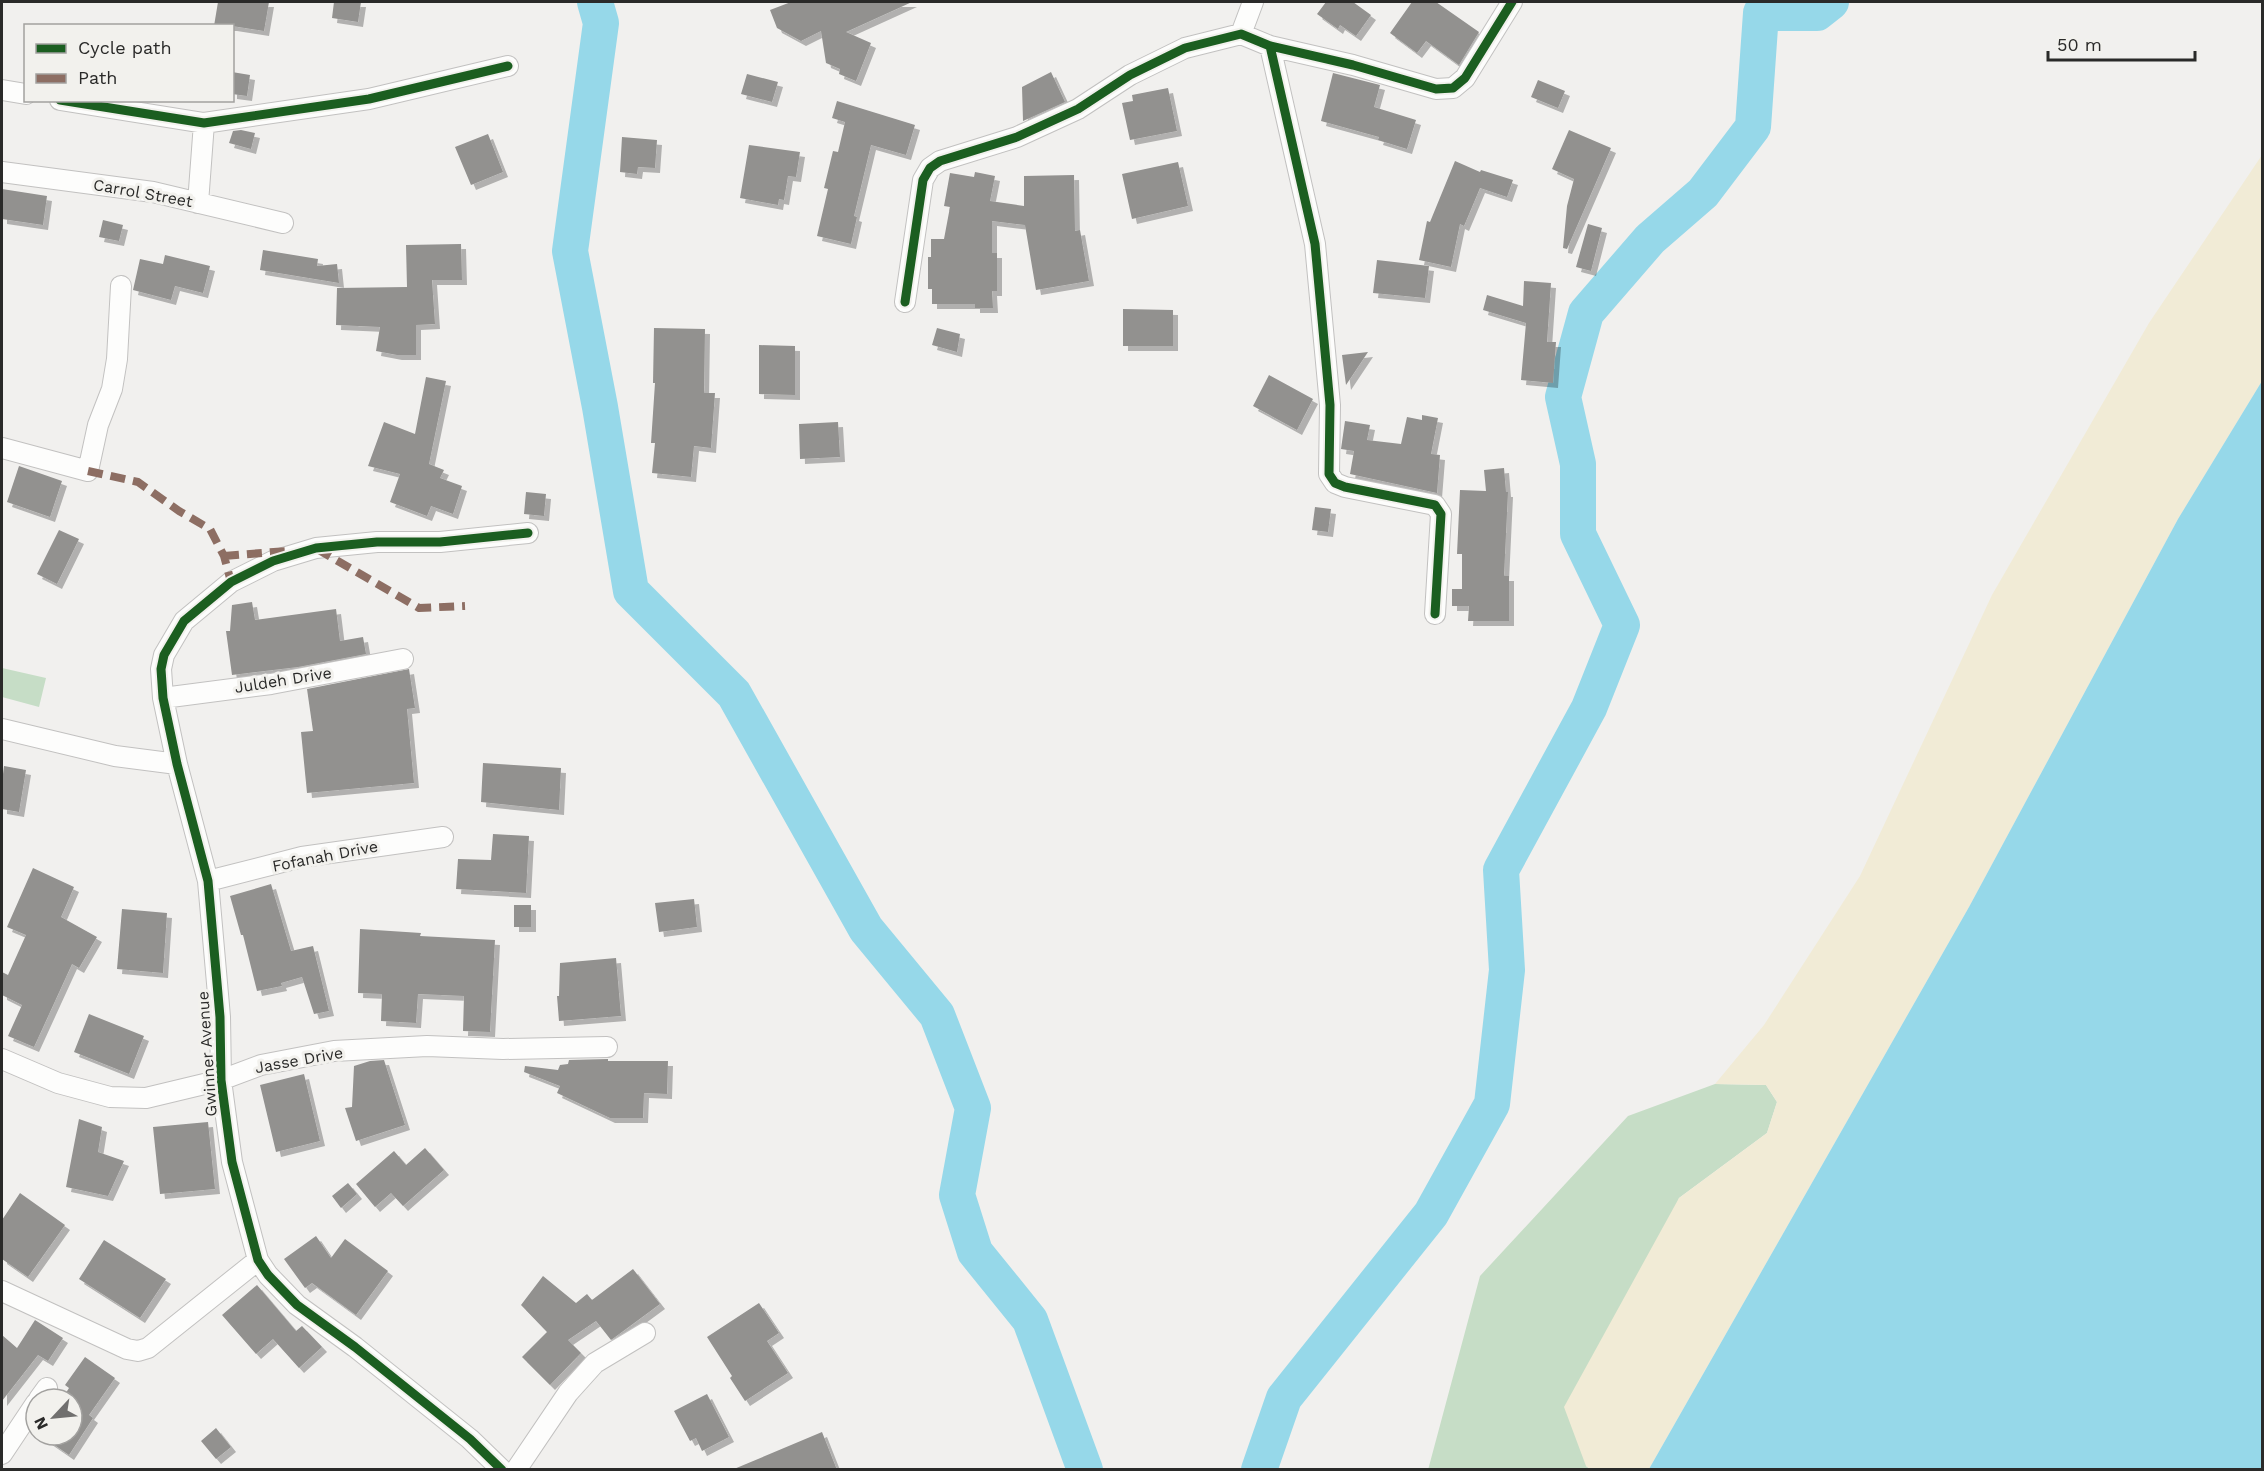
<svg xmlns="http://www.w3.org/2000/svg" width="2264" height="1471" font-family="'Work Sans',sans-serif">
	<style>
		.green { fill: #c6ddc6 }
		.sand { fill: #f1ebd6 }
		.water { fill: #96d8e9 }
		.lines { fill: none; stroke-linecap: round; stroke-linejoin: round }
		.river { stroke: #96d8e9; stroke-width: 36 }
		.building { fill: #92918f; filter: url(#shadow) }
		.minor-casing { stroke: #c2c1c0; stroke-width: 22 }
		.minor { stroke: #fdfdfc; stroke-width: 20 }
		.quiet { stroke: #8d6e63; stroke-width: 8; stroke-dasharray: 15 8; stroke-linecap: butt }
		.cycleway-casing { stroke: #f2f1ed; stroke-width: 13 }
		.cycleway { stroke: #1b5e20; stroke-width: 9 }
		.labels { text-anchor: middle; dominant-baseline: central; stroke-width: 6; stroke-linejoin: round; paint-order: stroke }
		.street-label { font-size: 16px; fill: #2a2a29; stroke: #f2f1ed }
	</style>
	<defs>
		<filter id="shadow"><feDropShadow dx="5" dy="5" stdDeviation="0" flood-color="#0004"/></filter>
	</defs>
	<rect width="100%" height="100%" fill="#f1f0ee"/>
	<!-- green -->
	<path class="green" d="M2 668 46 678 39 707 2 697Z
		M1715 1084 1766 1085 1777 1102 1767 1133 1679 1198 1586 1466 1590 1469 1428 1470 1480 1276 1628 1116Z"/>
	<!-- sand -->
	<path class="sand" d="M2262 155V381L2178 519 1969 907 1649 1469H1590L1586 1466 1564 1407 1679 1198 1767 1133 1777 1102 1766 1085 1715 1084 1764 1025 1860 876 1992 595 2149 323Z"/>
	<!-- water -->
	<path class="water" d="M2262 381V1469H1649L1969 907 2178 519Z"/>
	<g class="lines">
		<!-- river -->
		<path class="river" d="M595 2 601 23 570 251 600 407 631 591 734 694 866 929 937 1015 973 1108 957 1195 975 1252 1030 1320 1085 1470
			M1761 13H1817L1831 2
			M1259 1470 1284 1398 1431 1214 1492 1104 1507 970 1501 870 1589 708 1622 625 1578 534V464L1563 397 1586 313 1650 239 1703 193 1753 127 1761 13 1766 2"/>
	</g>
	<!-- building -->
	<path class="building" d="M218 2H269L264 31 232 26H214Z
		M334 2H361L358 22 332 18Z
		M791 2H912L846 32 871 43 856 81 839 74 840 69 826 63 821 31 801 41 777 28 770 10Z
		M1326 2H1353L1371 15 1356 36 1340 25 1338 29 1317 14Z
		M1412 2H1436L1479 32 1459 65 1426 41 1417 53 1390 33Z
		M232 72 250 75 247 96 232 94Z
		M1051 72 1065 102 1023 121 1022 87Z
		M1333 73 1380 85 1374 107 1416 120 1407 149 1378 140 1379 137 1321 121Z
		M747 74 778 82 772 102 741 94Z
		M1538 80 1565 91 1558 108 1531 97Z
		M1168 88 1177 131 1130 140 1122 103 1133 101 1132 95Z
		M837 101 915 125 906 155 871 145 854 216 857 217 851 244 817 236 828 189 824 188 833 151 838 152 845 122 832 118Z
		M241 130 255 133 251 149 229 143 233 131Z
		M1569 130 1611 148 1567 249 1563 248 1567 206 1574 179 1552 169Z
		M488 134 503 172 471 185 455 147Z
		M622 137 657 140 655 168 638 167 637 174 620 172Z
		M749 145 800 152 796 177 788 176 784 200 779 199 778 205 740 198Z
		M1455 161 1480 172 1481 170 1513 180 1507 197 1480 188 1464 226 1460 224 1451 267 1419 260 1427 221 1430 222Z
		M1178 162 1188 206 1132 219 1122 174Z
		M975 172 995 176 990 201 1024 206V176L1074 175 1075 231 1080 230 1089 281 1036 290 1025 225 992 221V253H997V291H992L993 308H975V304H932V289H928V257H931V239H944L950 207 944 206 950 173 974 177Z
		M2 189 47 196 43 225 2 219Z
		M103 220 123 225 119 241 99 237Z
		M1588 224 1602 228 1591 271 1576 267Z
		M461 244 462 280H432L435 324 416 325V355H397L376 351 380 327 336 325 337 288 407 287 406 245Z
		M263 250 318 259 317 266 337 264 339 283 260 270Z
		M165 255 210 266 203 293 175 286 171 300 133 290 140 259 163 264Z
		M1377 260 1429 266 1425 298 1373 293Z
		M1524 281 1551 283 1547 342H1556L1553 383 1521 380 1526 323 1483 310 1487 295 1523 306Z
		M1123 309 1173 310V346H1123Z
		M654 328 705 329 704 393H715L711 448 694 446 691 477 652 473 655 443H651L655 383H653Z
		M937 328 960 334 957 352 932 345Z
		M759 345 795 346V395L759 394Z
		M1368 352 1346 385 1342 355Z
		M1269 375 1313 399 1297 430 1253 406Z
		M426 377 446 381 429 464 444 470 440 478 462 486 453 514 431 506 427 516 390 502 400 474 368 466 384 422 415 434Z
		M1422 415 1438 418 1431 454 1440 455 1437 493 1350 474 1354 451 1341 449 1345 421 1370 425 1367 440 1401 444 1407 417 1422 420Z
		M838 422 840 457 800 459 799 424Z
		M19 466 62 481 50 517 7 502Z
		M1504 468 1506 492H1508L1504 576H1509V621H1468L1469 606H1452V589H1462V554H1457L1460 490 1486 491 1484 470Z
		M526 492 546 494 544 516 524 514Z
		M1315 507 1331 509 1328 532 1312 530Z
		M59 530 79 539 57 584 37 574Z
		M252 602 255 620 336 609 340 641 363 637 366 654 298 667 232 675 226 631H230L232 605Z
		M409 669 415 708 407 709 414 783 307 793 301 732 313 731 307 689Z
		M483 763 561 768 559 810 481 802Z
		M4 766 26 770 19 812 2 809V782Z
		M493 834 529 836 526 893 456 889 458 859 491 860Z
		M33 868 74 887 61 917 97 937 79 968 72 964 34 1047 8 1036 22 1005 2 995V972L8 975 26 935 7 927Z
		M271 884 291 951 313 946 329 1011 314 1014 302 977 281 983 282 986 257 991 243 935H241L230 896Z
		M694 899 697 927 659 932 655 903Z
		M514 905H531V927H514Z
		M122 909 167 913 163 973 117 969Z
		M360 929 421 933 420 936 495 940 490 1032 463 1031 464 996 418 994 416 1023 381 1021 382 994 358 993Z
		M616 958 621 1016 559 1021 557 996H559L560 963Z
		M89 1014 144 1036 129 1074 74 1052Z
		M608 1059V1061H668L667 1094 644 1093 643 1118H610L557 1093 560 1086 524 1072 525 1066 558 1070 560 1065 568 1064 569 1060Z
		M384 1060 405 1125 356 1141 345 1108 352 1107 354 1066 370 1061Z
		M304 1074 320 1141 276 1152 260 1085Z
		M79 1119 102 1127 98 1152 124 1161 108 1196 66 1187Z
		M208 1122 215 1189 160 1194 153 1127Z
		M425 1148 444 1170 403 1206 391 1193 375 1207 356 1184 394 1151 406 1165Z
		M348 1183 357 1194 341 1208 332 1196Z
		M20 1193 65 1225 28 1277 2 1259V1220Z
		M316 1236 331 1258 345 1239 388 1271 356 1315 312 1283 305 1288 284 1259Z
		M104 1240 166 1279 140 1318 79 1279Z
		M633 1269 660 1304 611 1340 596 1321 568 1340 581 1353 550 1385 522 1357 547 1332 521 1305 543 1276 576 1303 587 1294 592 1300Z
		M257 1285 296 1331 302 1326 322 1347 299 1368 273 1339 256 1354 222 1315Z
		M759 1303 779 1333 767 1341 788 1373 745 1401 730 1378 732 1376 707 1337Z
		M35 1320 63 1338 48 1361 38 1355 2 1401V1335L17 1348Z
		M85 1357 115 1378 89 1415 93 1418 69 1455 40 1435H72V1399H62L69 1388 65 1385Z
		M707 1394 729 1437 702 1451 696 1438 690 1441 674 1411Z
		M216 1428 231 1447 216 1459 201 1441Z
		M822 1432 837 1470H734V1469Z"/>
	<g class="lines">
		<!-- minor casing -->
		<g class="minor-casing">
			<path id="minor" d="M1241 34 1253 2
				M1270 46 1315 244 1330 405 1329 474 1335 483 1345 487 1435 505 1441 514 1435 614
				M2 90 26 94
				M60 100 204 123 369 99 508 66
				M2 172 153 192 283 223
				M198 203 204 123
				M905 302 923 180 930 168 940 161 1017 137 1078 109 1130 75 1185 48 1241 34 1270 46 1353 65 1436 89 1453 88 1465 78 1512 2
				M2 448 88 471 98 425 112 389 117 359 121 286
				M163 698 271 684 403 659
				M2 729 115 756 177 764
				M208 881 302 857 443 837
				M2 1059 58 1083 110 1097 146 1098 221 1080 261 1065 334 1051 427 1046 503 1049 607 1047
				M2 1291 127 1349 138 1351 148 1348 258 1260
				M39 1399 47 1388
				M2 1454 36 1403
				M502 1470 470 1439 355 1347 297 1305 268 1275 258 1260 232 1162 221 1080 220 1017 208 881 177 764 163 698 161 669 164 655 184 621 231 582 273 561 316 548 377 542H440L528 533
				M516 1470 568 1393 595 1363 645 1333"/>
		</g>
		<!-- minor -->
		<use href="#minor" class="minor"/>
		<!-- quiet -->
		<path class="quiet" d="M88 471 138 482 179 511 210 529 224 556 231 582
			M317 549 419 608 465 606
			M224 556 287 551"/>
		<!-- cycleway casing -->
		<g class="cycleway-casing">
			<path id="cycleway" d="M1270 46 1315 244 1330 405 1329 474 1335 483 1345 487 1435 505 1441 514 1435 614
				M60 100 204 123 369 99 508 66
				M905 302 923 180 930 168 940 161 1017 137 1078 109 1130 75 1185 48 1241 34 1270 46 1353 65 1436 89 1453 88 1465 78 1512 2
				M502 1470 470 1439 355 1347 297 1305 268 1275 258 1260 232 1162 221 1080 220 1017 208 881 177 764 163 698 161 669 164 655 184 621 231 582 273 561 316 548 377 542H440L528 533"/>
		</g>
		<!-- cycleway -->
		<use href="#cycleway" class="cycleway"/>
	</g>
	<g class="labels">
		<!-- street labels -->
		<g class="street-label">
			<text transform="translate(143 193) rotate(10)">Carrol Street</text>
			<text transform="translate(283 680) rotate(-9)">Juldeh Drive</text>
			<text transform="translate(325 856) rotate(-11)">Fofanah Drive</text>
			<text transform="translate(207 1054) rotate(-94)">Gwinner Avenue</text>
			<text transform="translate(299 1060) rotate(-10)">Jasse Drive</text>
		</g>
	</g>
	<!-- border -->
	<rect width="2264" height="1471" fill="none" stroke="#2a2a29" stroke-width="6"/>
	<!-- legend -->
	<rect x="24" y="24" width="210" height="78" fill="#f2f1ed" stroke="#a2a19f" stroke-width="1.5"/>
	<rect x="36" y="44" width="30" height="9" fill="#1b5e20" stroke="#a2a19f" stroke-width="1.5"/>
	<text x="78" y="54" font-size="18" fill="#2a2a29">Cycle path</text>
	<rect x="36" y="74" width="30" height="9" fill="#8d6e63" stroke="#a2a19f" stroke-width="1.5"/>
	<text x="78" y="84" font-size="18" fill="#2a2a29">Path</text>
	<!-- north arrow -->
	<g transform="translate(54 1417) rotate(244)"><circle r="28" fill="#f2f1ed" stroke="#a2a19f" stroke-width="1.5"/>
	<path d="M0-4.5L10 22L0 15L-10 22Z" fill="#706f6e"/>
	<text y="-9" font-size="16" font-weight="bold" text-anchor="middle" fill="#2a2a29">N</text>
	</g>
	<!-- scale -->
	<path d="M2048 51v9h147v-9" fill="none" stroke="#2a2a29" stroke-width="3"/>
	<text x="2057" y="51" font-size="18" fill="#2a2a29" stroke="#f2f1ed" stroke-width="4.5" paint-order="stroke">50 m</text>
</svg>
